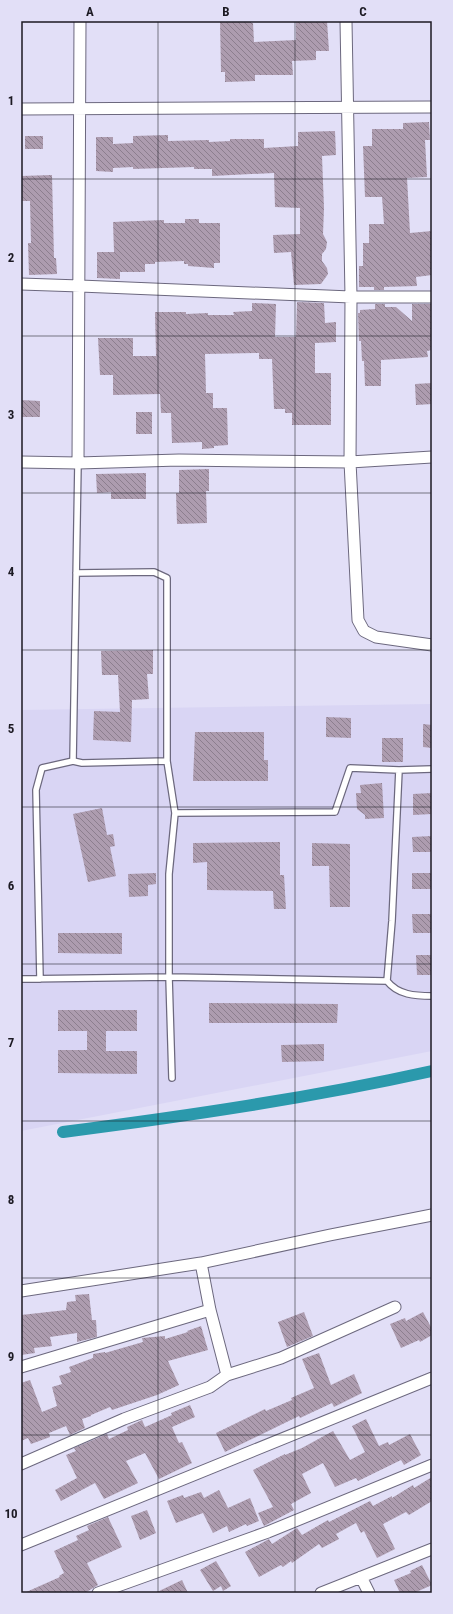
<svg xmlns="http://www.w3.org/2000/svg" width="453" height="1614" font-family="'Roboto Condensed',sans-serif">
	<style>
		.built { fill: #d9d5f4 }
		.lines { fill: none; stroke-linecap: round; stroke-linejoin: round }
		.canal { stroke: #2b99ac; stroke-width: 12 }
		.building { fill: url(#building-back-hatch) }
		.lane-casing { stroke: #6c687e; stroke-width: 8 }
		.street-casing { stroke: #6c687e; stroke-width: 13 }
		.lane { stroke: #fff; stroke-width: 5.5 }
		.street { stroke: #fff; stroke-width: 11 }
		.grid { fill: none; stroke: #1c1a23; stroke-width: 1; stroke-opacity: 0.55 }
		.neatline { fill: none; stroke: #1c1a23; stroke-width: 1.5 }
		.grid-label { font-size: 13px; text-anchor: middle; font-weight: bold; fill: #1c1a23 }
	</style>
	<defs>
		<pattern id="building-back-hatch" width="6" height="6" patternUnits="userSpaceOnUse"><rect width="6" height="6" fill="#ad9caf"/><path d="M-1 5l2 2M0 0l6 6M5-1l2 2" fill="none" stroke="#8c7e8e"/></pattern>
	</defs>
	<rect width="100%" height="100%" fill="#e2dff7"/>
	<!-- built -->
	<path class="built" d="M432 704V1051L21 1131V710Z"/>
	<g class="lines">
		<!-- canal -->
		<path class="canal" d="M63 1132C187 1116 310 1098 432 1071"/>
	</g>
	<!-- building -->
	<path class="building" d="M220 21H251V23H253L254 42 296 40V21H327L329 51H316V60L292 61 293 75H255V81L225 82V72H221Z
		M429 122 430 140H425L427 177 407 178 408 196 410 233 432 231V275L416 277 417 286 384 287V290H374V287H359V266H363V243H369V224H384L382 197H365L363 146H372V129H403V123Z
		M335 131 336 155 322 156 324 208 323 234 327 242 326 249 322 254V261L327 268 328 274 321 284 294 285 291 252 274 253 273 235 300 234V208L275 207 274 173 212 176V169H194V167L133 169V167L113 168V172L96 171V137H113V144L133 143V136L168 135V141L209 140V142L230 141V139H264V148L298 146V132Z
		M25 136H43V149H25Z
		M52 175 54 258H56L57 274 29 275 28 243H31L30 201H21V176Z
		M185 219H199V223H220V263H214V268L188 266V264H184V261L155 262V264H145V272H120V279L97 278V252H114L113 222 164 220V223H185Z
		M297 302 324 303 325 323 336 322V342L315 343V373H331V425H292V413H285V409H274L272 359H259V353L205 354 206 393H213V408H227L228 445 214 446V448L202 449V442L172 443 171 413H161L160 394 113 395V375H100L98 338H133V356H156L155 312H186V314L208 313V315H234L233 312 252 311V303L276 304 275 337H296Z
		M375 304H385V307H396L412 321V304H432V350L427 351 428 357 381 360V386H365L364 361H362L361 341H359L358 313H360V310L375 309Z
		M432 383V404L416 405 415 384Z
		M21 400 40 401V417H21Z
		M136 412H152V434H136Z
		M209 469V491H206L207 523 177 524 176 493H179V470Z
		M146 473V499H111V492L97 493 96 474Z
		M153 650V674H147L149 699 132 700 131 742 93 740 94 711 120 712 118 675H102L101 651Z
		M326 717 351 718V738L326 737Z
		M423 724 432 725V748L423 747Z
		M195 732H264V760H268V781H193Z
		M382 738H403V762H382Z
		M382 783 384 818 365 819V815L357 809 356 793H361L360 785Z
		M432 793V814L413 815V794Z
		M102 808 107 835 113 834 115 846 110 847 116 876 88 882 73 814Z
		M432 836V852H413L412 837Z
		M280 842V875H284L286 909H274L273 891 207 890V862L193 863V843Z
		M312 843 350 844V907H330L329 866H312Z
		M156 873V884L148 885V896L129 897 128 874Z
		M412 873H432V889H412Z
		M412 914H432V933H413Z
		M58 933H122V954L58 953Z
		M416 955H432V975H417Z
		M209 1003 338 1004 337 1023H209Z
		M58 1010H137V1031H106V1051H137V1074L58 1073V1050H87V1031H58Z
		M324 1044V1061L282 1062 281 1045Z
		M89 1294 92 1320H96L97 1337 77 1342V1333L50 1337 52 1346 34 1348 35 1353 21 1355V1315L66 1310 67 1302 76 1301 75 1295Z
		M304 1312 313 1336 287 1347 278 1322Z
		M423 1312 432 1329V1335L420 1342 419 1340 401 1348 390 1324 405 1318 406 1321Z
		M201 1326 208 1350 168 1361 179 1385 157 1395 112 1410 110 1407 91 1415V1416L82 1419 85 1428 70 1435 66 1426 49 1433 50 1437 31 1444 28 1438 21 1441V1383L30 1380 42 1412 57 1406 52 1387 62 1384 59 1376 71 1372 69 1367 93 1358V1354L105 1352V1353L143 1342 142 1338 165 1336V1339L188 1332 187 1331Z
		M319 1353 331 1385 354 1374 362 1393 334 1407 332 1403 300 1418 299 1416 225 1452 216 1433 265 1409 266 1411 292 1400 291 1398 314 1388 302 1359Z
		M190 1405 195 1417 172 1427 179 1443 182 1442 192 1463 159 1479 145 1453 126 1461 138 1483 104 1499 95 1483 61 1501 55 1490 77 1478 66 1455 76 1451 74 1448 107 1434 109 1439 128 1430 127 1427 142 1420 145 1427 172 1415 171 1413Z
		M366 1419 379 1446 388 1442 389 1445 410 1434 421 1455 404 1465 401 1460 358 1481 356 1478 335 1487 323 1463 302 1474 311 1493 291 1504 294 1510 264 1526 258 1513 273 1507 253 1470 285 1454V1455L302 1448 333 1431 350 1460 365 1452 352 1426Z
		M432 1477V1501L409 1515 406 1512 383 1524 395 1549 377 1558 364 1531 361 1533 356 1523 336 1534 339 1539 322 1548 319 1544 292 1563 291 1561 283 1567 281 1565 259 1577 245 1552 269 1539 272 1544 297 1528 302 1535 328 1520 329 1522 370 1501 373 1506 392 1496V1498L413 1485 414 1488Z
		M219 1490 228 1508 250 1498 259 1521 247 1526 246 1524 229 1532 227 1526 213 1533 203 1513 176 1523 167 1501 183 1495 184 1498 201 1492 204 1498Z
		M147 1510 156 1533 140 1540 131 1516Z
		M108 1517 122 1547 87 1563 98 1585 85 1593H24L60 1577 59 1576 64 1573 54 1551 78 1540 76 1536 89 1530 87 1526Z
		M216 1561 231 1586 223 1591 221 1586 213 1591 200 1570Z
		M422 1565 432 1585 414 1593H400L394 1580 411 1573 410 1571Z
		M182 1580 188 1593H155Z"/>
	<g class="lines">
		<!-- lane casing -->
		<g class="lane-casing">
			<path id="lane" d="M76 573 154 572 167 578V761L175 813 169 874V977L172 1078
				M73 761 78 463
				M399 770 392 921 387 981C398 995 415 996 432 996
				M175 813 335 812 350 768 399 770 432 769
				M21 979 169 977 387 981
				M40 979 36 790 42 768 73 761 82 763 167 761"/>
		</g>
		<!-- street casing -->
		<g class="street-casing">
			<path id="street" d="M346 21 351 297 350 462 358 620 364 631 376 637 432 645
				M21 109 432 107
				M21 284 80 286 351 297H432
				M21 462 78 463 179 460 350 462 432 457
				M78 463 80 21
				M201 1263 210 1310 227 1375
				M21 1291 201 1263 330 1235 432 1215
				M21 1367 210 1310
				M21 1464 124 1419 210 1387 227 1375 281 1358 395 1307
				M21 1545 432 1378
				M361 1577 369 1593
				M98 1593 268 1532 432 1465
				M321 1593 432 1549"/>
		</g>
		<!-- lane -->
		<use href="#lane" class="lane"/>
		<!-- street -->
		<use href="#street" class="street"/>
	</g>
	<!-- grid -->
	<path class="grid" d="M158 21V1593M295 21V1593M21 179H432M21 336H432M21 493H432M21 650H432M21 807H432M21 964H432M21 1121H432M21 1278H432M21 1435H432"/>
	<!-- border -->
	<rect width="453" height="1614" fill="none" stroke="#e2dff7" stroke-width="44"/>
	<rect x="22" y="22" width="409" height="1570" class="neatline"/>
	<g class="grid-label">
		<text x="90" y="16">A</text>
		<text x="226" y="16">B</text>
		<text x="363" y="16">C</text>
		<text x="11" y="105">1</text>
		<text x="11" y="262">2</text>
		<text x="11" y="419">3</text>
		<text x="11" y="576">4</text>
		<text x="11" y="733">5</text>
		<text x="11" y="890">6</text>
		<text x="11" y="1047">7</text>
		<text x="11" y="1204">8</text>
		<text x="11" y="1361">9</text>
		<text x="11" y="1518">10</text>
	</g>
</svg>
